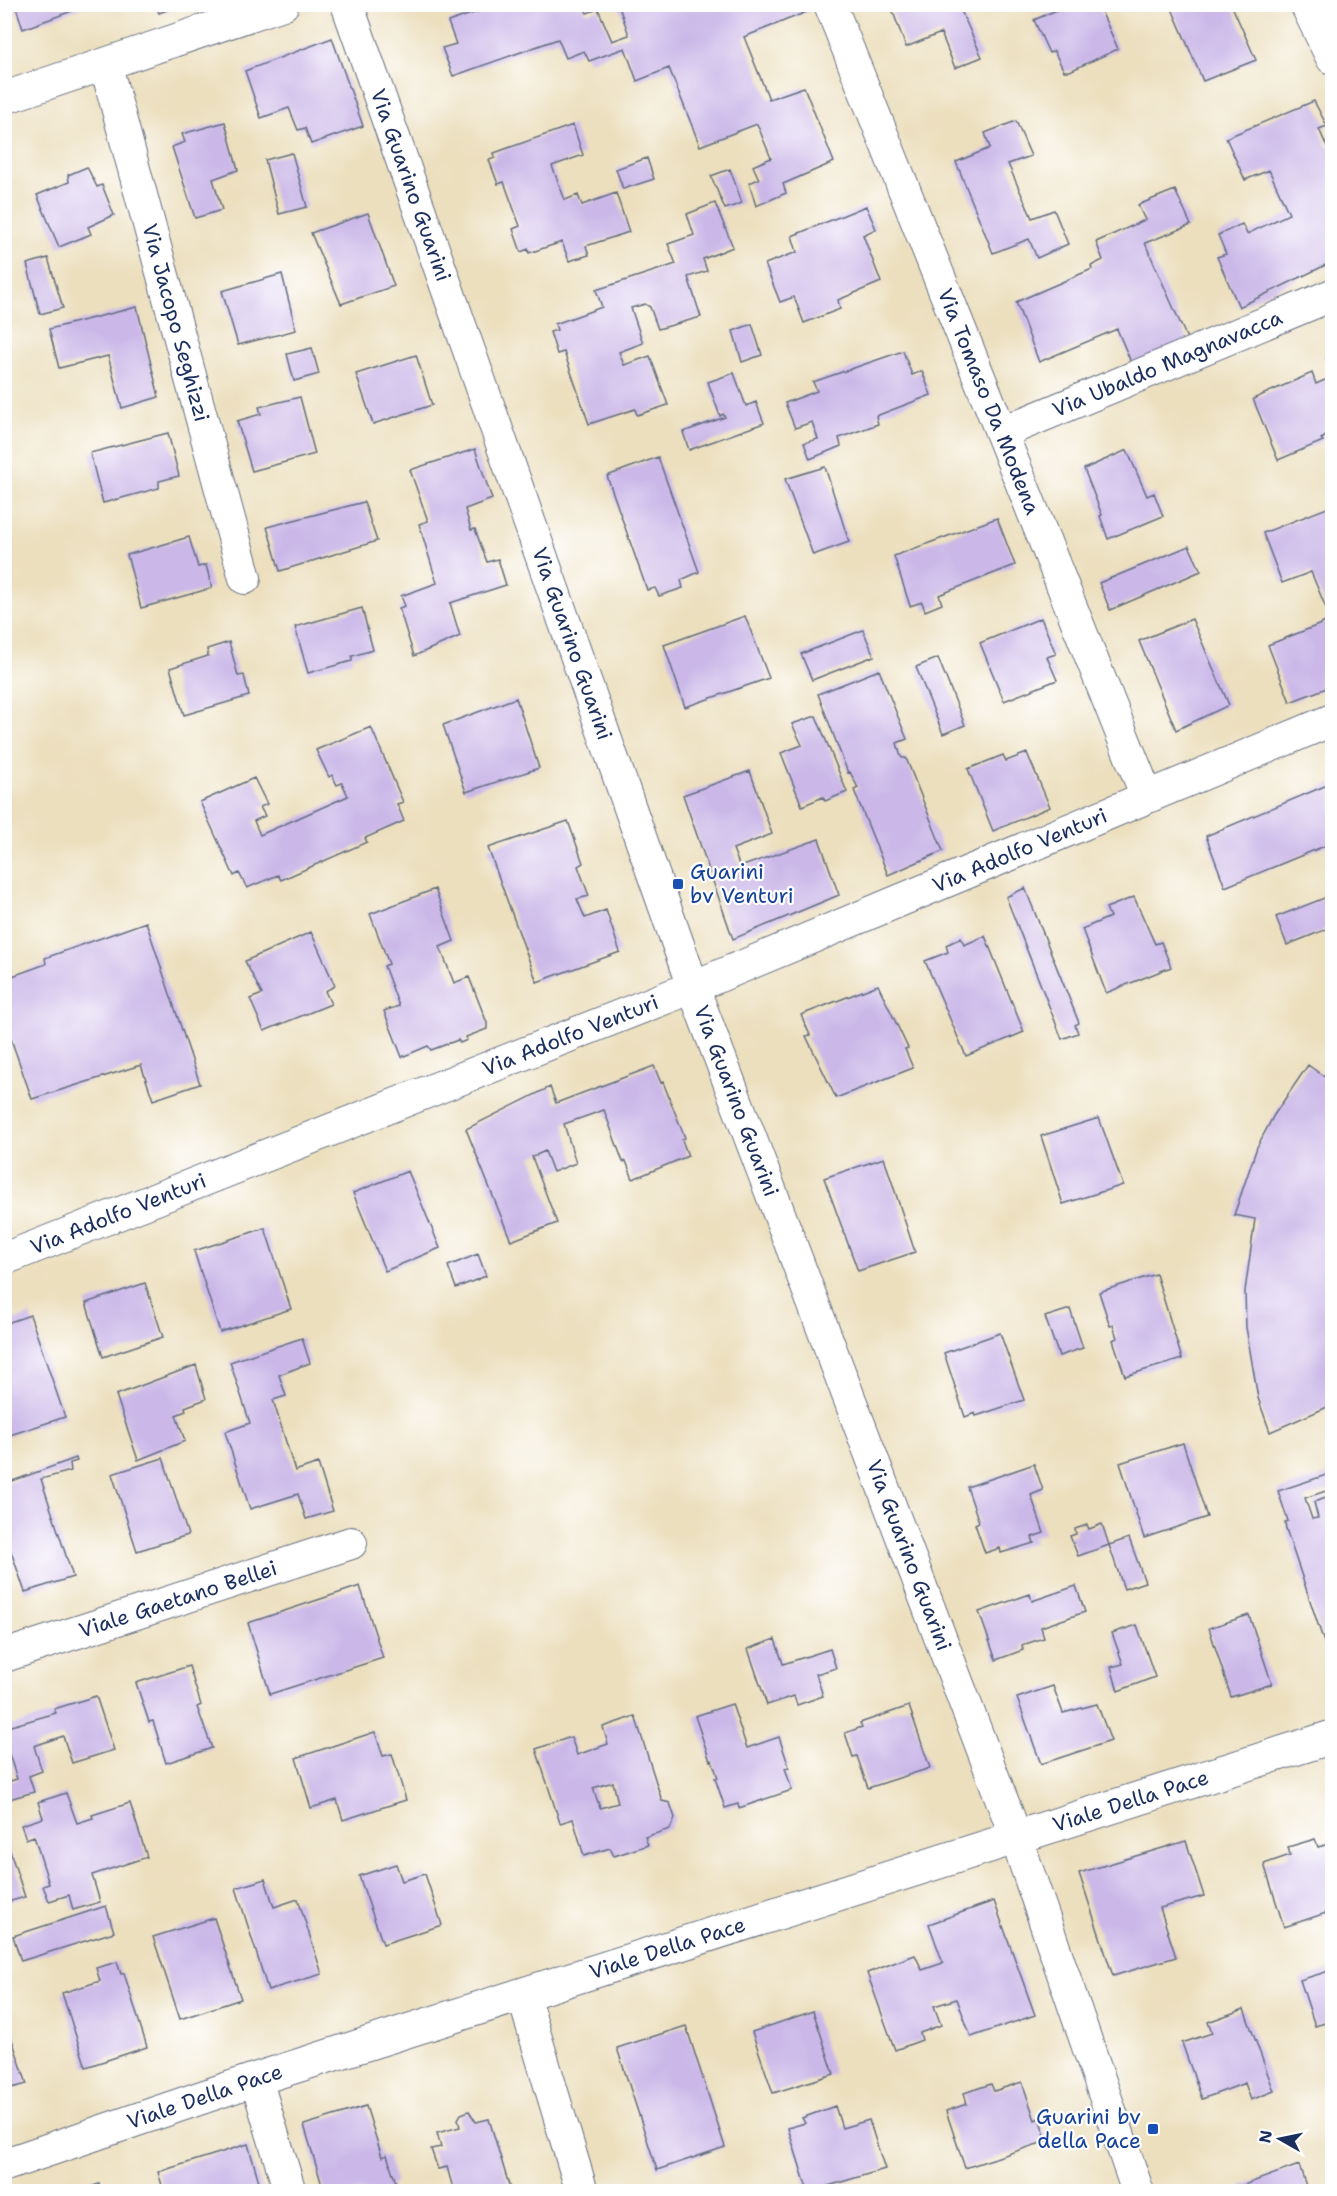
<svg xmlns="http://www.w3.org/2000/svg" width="1337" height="2196" font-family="'Shantell Sans',sans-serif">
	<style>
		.building { fill: #cbb8e8; fill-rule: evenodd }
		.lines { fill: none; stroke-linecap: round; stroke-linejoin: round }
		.street-casing { stroke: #646d80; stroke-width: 34 }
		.secondary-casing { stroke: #646d80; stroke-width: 35 }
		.street { stroke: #fff; stroke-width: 32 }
		.secondary { stroke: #fff; stroke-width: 33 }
		.transit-dot { fill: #1a4fb4; stroke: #fff; stroke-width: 2 }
		.labels { text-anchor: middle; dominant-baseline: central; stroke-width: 4.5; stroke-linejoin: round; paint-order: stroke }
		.street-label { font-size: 21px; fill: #1b2f5e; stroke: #fff }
		.transit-label { font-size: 21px; fill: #164399; stroke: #fff; text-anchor: start }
	</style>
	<rect width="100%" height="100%" fill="#fff"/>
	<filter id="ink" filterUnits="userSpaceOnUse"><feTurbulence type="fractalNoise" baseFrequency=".0167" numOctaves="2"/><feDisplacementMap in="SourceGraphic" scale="12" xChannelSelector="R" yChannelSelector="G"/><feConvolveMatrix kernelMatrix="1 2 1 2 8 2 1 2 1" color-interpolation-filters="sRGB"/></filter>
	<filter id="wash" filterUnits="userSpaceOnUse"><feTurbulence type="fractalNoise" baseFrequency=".008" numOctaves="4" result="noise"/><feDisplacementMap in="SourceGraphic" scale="24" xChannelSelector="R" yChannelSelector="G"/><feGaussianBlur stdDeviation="1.35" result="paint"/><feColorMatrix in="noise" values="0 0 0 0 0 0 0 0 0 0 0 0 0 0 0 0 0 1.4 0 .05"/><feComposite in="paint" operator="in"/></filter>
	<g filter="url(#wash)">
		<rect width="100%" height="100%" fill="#ecdfbe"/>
		<g id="blocks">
			<!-- building -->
			<path class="building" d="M15 4H88V5L23 29Z
				M618 4H806L809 11 744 37 769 99 804 87 834 162 783 184 786 193 756 206 749 183 759 179 753 166 771 158 757 124 700 146 669 68 637 81 625 48 589 61 584 51 566 58 558 39 453 76 442 48 456 44 448 22 497 5H583L587 13 598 9 612 41 629 35Z
				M890 4H958L982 57 955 68 941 33 906 47Z
				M1070 4H1098L1118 49 1070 71H1064L1054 51 1049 53 1034 20Z
				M1170 4H1231L1256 60 1203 81Z
				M156 5H181L159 13Z
				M332 38 363 126 311 144 305 128 298 130 289 108 261 118 245 71Z
				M1314 101 1327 126 1319 129 1327 147 1332 145V262L1239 307 1217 257 1226 254 1218 235 1242 224 1247 234 1289 214 1269 170 1245 180 1226 138Z
				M1016 121 1031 156 1008 164 1032 218 1054 210 1068 244 1037 258 1029 239 993 253 956 162 990 148 985 133Z
				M225 122 238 170 213 179 222 210 195 218 172 147 185 142 182 134Z
				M573 125 583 155 552 166 565 200 578 195 582 205 616 193 629 232 586 246 589 255 569 261 562 242 529 253 528 249 521 252 513 229 520 226 504 182 498 184 489 160 495 158 494 153Z
				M292 153 307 207 279 214 265 160Z
				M647 158 654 179 623 189 616 169Z
				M87 167 97 187 102 185 114 215 88 227 91 234 59 247 37 195 69 182 68 175Z
				M730 169 742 203 725 209 711 176Z
				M1175 190 1191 225 1145 243 1189 343 1133 367 1117 329 1039 362 1016 302 1092 269 1091 266 1103 260 1096 242 1145 220 1138 205Z
				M715 203 733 247 703 259 707 271 688 277 701 317 658 329 650 307 645 304 631 308 643 343 619 352 624 365 650 356 668 405 637 415 635 409 589 424 564 352 557 354 550 332 557 330 555 324 602 307 596 290 676 264 668 244 694 235 687 214Z
				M866 206 876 229 863 235 881 282 838 300 840 309 804 323 794 297 780 302 765 264 797 252 792 236Z
				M368 213 394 286 341 304 311 233Z
				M48 258 63 308 40 314 27 264Z
				M282 274 296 330 238 345 222 291Z
				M137 307 159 397 122 408 108 356 59 368 49 329Z
				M752 324 762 355 742 362 733 331Z
				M312 348 319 374 294 381 287 354Z
				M903 351 912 375 922 371 931 395 876 416 878 424 839 438 841 446 810 459 804 443 818 439 812 422 795 428 785 403 817 391 813 382Z
				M416 355 432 405 373 424 356 374Z
				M1332 355V375L1326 358Z
				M734 373 746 406 756 402 764 423 689 450 683 432 725 417 723 414 720 416 708 382Z
				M1312 373 1316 384 1332 377V433L1321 439 1323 441 1278 460 1253 399Z
				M300 397 315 454 252 471 237 421 261 414 259 407Z
				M168 433 179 476 159 481V488L103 503 90 453Z
				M475 449 492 499 465 509 471 530 475 529 487 562 498 559 506 585 450 603 460 636 414 656 399 608 405 606 401 596 437 583 419 524 428 521 410 470Z
				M1127 450 1147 496 1154 493 1163 516 1108 539 1100 516 1102 515 1084 469Z
				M658 457 699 572 681 580 683 588 659 596 655 588 647 590 607 476Z
				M825 467 849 542 813 555 785 479Z
				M364 502 377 541 280 571 267 527Z
				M1332 506V686L1290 702 1268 645 1331 620 1311 572 1282 583 1263 533Z
				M997 518 1015 565 939 595 942 604 925 611 922 602 910 606 894 556Z
				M189 537 198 567 206 565 212 588 141 608 127 555Z
				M1189 546 1201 571 1110 610 1099 583Z
				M362 608 373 650 352 656V661L308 673 295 627Z
				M745 616 769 678 685 707 664 645Z
				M1041 618 1056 654 1047 657 1057 680 1004 701 980 643Z
				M1192 619 1229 705 1176 730 1139 641Z
				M863 630 874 656 812 680 801 654Z
				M229 642 238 676 244 675 249 696 184 715 170 668 208 656 207 649Z
				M938 658 965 725 943 734 916 667Z
				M879 670 907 739 897 743 900 754 902 758H906L943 851 888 875 854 790 858 788 850 772 848 773 818 694Z
				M516 698 539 768 466 792 443 725Z
				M816 716 847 792 825 801 823 797 802 806 781 753 802 745 792 724Z
				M371 727 403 802 397 804 404 821 365 838 367 842 281 880 278 875 247 888 239 873 234 876 200 802 254 778 267 804 260 807 265 816 254 821 260 835 348 796 342 783 337 785 332 775 329 777 316 750Z
				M1027 753 1050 807 993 831 968 769 1003 755 1006 761Z
				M750 771 772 834 733 849 740 867 819 839 839 895 733 939 683 795Z
				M1332 783V843L1225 887 1206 836Z
				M568 821 583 863 578 866 589 896 577 899 585 918 606 910 620 952 537 982 488 848Z
				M1025 888 1079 1023 1075 1025 1078 1033 1062 1039 1006 897Z
				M435 889 454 941 440 947 454 983 469 977 487 1023V1029L466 1037 467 1040 460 1043 458 1040 431 1050 428 1046 402 1057 384 1011 399 1006 384 966 389 964 370 914Z
				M1332 895V927L1287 945 1276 917Z
				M1134 897 1155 944 1161 942 1171 967 1106 993 1082 929 1110 917 1106 908Z
				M146 922 200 1084 153 1100 141 1065 32 1099 4 1019V979L46 964 45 958Z
				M311 932 335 986 325 991 331 1004 264 1031 250 999 262 994 245 961Z
				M985 936 1024 1032 966 1056 925 961 948 952 946 945 961 938 964 945Z
				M878 985 908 1048 905 1049 913 1068 836 1098 806 1036 810 1035 801 1015Z
				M1308 1065 1326 1078 1332 1070V1405L1270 1432 1258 1398 1246 1327 1245 1291 1255 1219 1234 1215 1257 1147 1274 1115Z
				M654 1066 661 1083 663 1082 685 1138 682 1140 688 1156 633 1179 626 1161 623 1162 604 1110 564 1124 576 1163 553 1172 545 1151 532 1157 557 1223 511 1241 466 1129 550 1087 556 1103Z
				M1099 1118 1123 1185 1063 1204 1041 1136Z
				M884 1158 915 1252 858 1271 824 1178Z
				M408 1171 440 1248 385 1271 353 1193Z
				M265 1228 291 1309 220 1332 194 1251Z
				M478 1254 486 1276 456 1288 448 1266Z
				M1156 1274 1182 1359 1125 1376 1113 1340 1117 1338 1113 1325 1110 1326 1099 1292Z
				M145 1283 163 1337 103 1357 86 1303Z
				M1070 1309 1083 1348 1059 1356 1045 1317Z
				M30 1315 65 1417 4 1437V1324Z
				M1000 1333 1024 1400 976 1416 975 1413 965 1417 944 1353Z
				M302 1338 310 1363 279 1375 286 1396 273 1400 295 1471 318 1463 333 1511 306 1519 298 1494 250 1509 225 1432 250 1423 230 1362Z
				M196 1365 206 1399 185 1407 186 1411 176 1415 185 1441 138 1460 116 1395Z
				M1183 1443 1207 1517 1144 1538 1120 1463Z
				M76 1458 77 1461 70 1463 71 1471 41 1479 73 1577 25 1592 4 1531V1484Z
				M163 1458 188 1535 137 1551 112 1474Z
				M1034 1464 1043 1490 1031 1495 1044 1533 1032 1537 1034 1543 1001 1553 1000 1548 985 1553 975 1524 979 1522 967 1487Z
				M1332 1473V1489L1305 1498 1312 1519 1318 1518 1314 1502 1332 1496V1666L1286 1529 1285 1522 1288 1521 1278 1491Z
				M1102 1524 1109 1545 1078 1556 1070 1536 1076 1534 1075 1529 1087 1525 1089 1529Z
				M1129 1538 1145 1582 1124 1589 1109 1545Z
				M360 1586 383 1658 270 1694 248 1623Z
				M1076 1586 1085 1612 1041 1627 1044 1638 1022 1645 1023 1650 996 1660 979 1612 1030 1594 1032 1601Z
				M1249 1615 1272 1684 1231 1697 1209 1628Z
				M1137 1625 1155 1677 1118 1691 1111 1667 1123 1664 1112 1633Z
				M775 1639 783 1664 830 1649 836 1668 816 1674 823 1696 797 1705 794 1696 767 1705 748 1649Z
				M189 1666 201 1705 197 1707 212 1748 166 1763 153 1721 149 1722 136 1683Z
				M1053 1686 1063 1713 1097 1704 1111 1741 1041 1764 1017 1698Z
				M96 1696 114 1750 72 1763 63 1736 34 1746 42 1771 29 1776 34 1792 9 1799 4 1783 17 1779 9 1754 4 1755V1728L56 1713 54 1709Z
				M732 1704 747 1748 779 1737 789 1767 785 1768 792 1790 739 1808 738 1804 725 1808 715 1778H718L712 1760 710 1761 695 1716Z
				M909 1706 930 1768 868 1788 857 1756 853 1757 845 1733 862 1727 860 1723Z
				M635 1716 662 1801 670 1803 675 1818 670 1829 645 1837 648 1845 614 1856 610 1848 584 1856 573 1819 560 1823 536 1749 571 1737 577 1755 608 1744 603 1727ZM613 1782 618 1803 600 1808 593 1788Z
				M375 1732 383 1756 392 1754 406 1800 343 1820 337 1800 311 1808 296 1758Z
				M66 1793 77 1823 93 1818 92 1815 130 1803 147 1857 92 1875 100 1902 73 1910 69 1895 49 1901 43 1886 49 1884 34 1836 26 1839 21 1825 43 1818 38 1802Z
				M1315 1839 1318 1847 1329 1844 1332 1854V1911L1284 1927 1264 1864 1290 1855 1288 1847Z
				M1186 1841 1204 1896 1160 1908 1176 1957 1113 1976 1079 1873Z
				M7 1842 25 1897 4 1903V1843Z
				M396 1864 402 1881 425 1874 442 1925 383 1944 359 1876Z
				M265 1879 274 1907 298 1899 322 1974 268 1990 236 1888Z
				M994 1901 1035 2015 971 2037 957 1999 934 2006 941 2025 920 2033 922 2040 895 2050 867 1973 915 1955 922 1970 943 1963 929 1924Z
				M106 1906 114 1932 21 1961 13 1936Z
				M214 1918 241 1999 180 2019 153 1937Z
				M117 1962 121 1974 124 1973 147 2047 86 2067 62 1993 100 1981 96 1968Z
				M1332 1970V2021L1315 2026 1300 1980Z
				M1244 2009 1274 2091 1251 2100 1245 2083 1202 2099 1182 2043 1212 2033 1208 2022Z
				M813 2011 834 2074 773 2093 752 2032Z
				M4 2016 27 2084 4 2090Z
				M686 2026 725 2147 657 2170 617 2048Z
				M1022 2082 1035 2120 1039 2118 1047 2141 965 2168 946 2111 967 2104 964 2093 991 2084 994 2091Z
				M366 2106 382 2157 387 2155 396 2183 391 2185 393 2192H324L304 2125Z
				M835 2106 842 2128 869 2120 885 2169 808 2192 788 2128 805 2123 802 2118Z
				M469 2111 476 2122 489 2119 511 2192H454L447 2167 438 2169 431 2149 441 2147 437 2133 460 2127 458 2119 461 2114Z
				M248 2144 262 2192H164L158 2172Z
				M1299 2165 1308 2192H1243L1241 2186Z
				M99 2184 101 2192H77V2191Z"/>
		</g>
	</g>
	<g filter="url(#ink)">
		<use href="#blocks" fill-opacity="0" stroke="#646d80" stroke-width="1.5"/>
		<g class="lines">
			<!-- street casing -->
			<g class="street-casing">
				<g id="street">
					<path id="s1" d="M347 4 693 987 1016 1837 1138 2192"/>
					<path id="s2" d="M830 4 1147 797"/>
					<path d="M1306 4 1332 58"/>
					<path id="s3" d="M106 66 245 578"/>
					<path d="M4 98 283 4"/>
					<path id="s4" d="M1003 432 1332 295"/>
					<path id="s5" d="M4 1259 693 987 1332 720"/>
					<path id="s6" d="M4 1656 351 1543"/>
					<path d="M523 1995 582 2192"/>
					<path d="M256 2079 290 2192"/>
				</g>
			</g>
			<!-- secondary casing -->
			<g class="secondary-casing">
				<g id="secondary">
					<path id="s7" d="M4 2165 256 2079 1332 1737"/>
				</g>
			</g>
			<!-- street -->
			<use href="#street" class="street"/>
			<!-- secondary -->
			<use href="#secondary" class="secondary"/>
		</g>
	</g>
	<!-- markers -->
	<g class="transit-dot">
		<rect x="672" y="878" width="12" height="12" rx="3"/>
		<rect x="1147" y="2123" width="12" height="12" rx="3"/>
	</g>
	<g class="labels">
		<!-- street labels -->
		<g class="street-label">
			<text stroke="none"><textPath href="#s1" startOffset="192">Via Guarino Guarini</textPath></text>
			<text stroke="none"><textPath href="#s3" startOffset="266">Via Jacopo Seghizzi</textPath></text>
			<text stroke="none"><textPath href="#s4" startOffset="178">Via Ubaldo Magnavacca</textPath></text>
			<text stroke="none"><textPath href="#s2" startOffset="428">Via Tomaso Da Modena</textPath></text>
			<text stroke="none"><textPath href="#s1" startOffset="678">Via Guarino Guarini</textPath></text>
			<text stroke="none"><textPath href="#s5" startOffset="1095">Via Adolfo Venturi</textPath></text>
			<text stroke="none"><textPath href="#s5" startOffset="609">Via Adolfo Venturi</textPath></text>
			<text stroke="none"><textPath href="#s1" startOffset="1164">Via Guarino Guarini</textPath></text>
			<text stroke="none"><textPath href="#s5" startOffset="123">Via Adolfo Venturi</textPath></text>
			<text stroke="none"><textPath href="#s1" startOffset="1650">Via Guarino Guarini</textPath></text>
			<text stroke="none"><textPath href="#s6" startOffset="183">Viale Gaetano Bellei</textPath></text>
			<text stroke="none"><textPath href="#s7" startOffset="1184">Viale Della Pace</textPath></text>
			<text stroke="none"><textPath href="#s7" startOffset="698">Viale Della Pace</textPath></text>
			<text stroke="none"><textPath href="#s7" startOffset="212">Viale Della Pace</textPath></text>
		</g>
		<!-- transit labels -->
		<g class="transit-label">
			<text x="690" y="872">Guarini<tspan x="690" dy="24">bv Venturi</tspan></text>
			<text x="1141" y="2117" text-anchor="end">Guarini bv<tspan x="1141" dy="24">della Pace</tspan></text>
		</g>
	</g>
	<!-- margin -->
	<rect width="1337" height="2196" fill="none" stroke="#fff" stroke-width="24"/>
	<!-- north arrow -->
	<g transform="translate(1280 2139) rotate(279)" stroke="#ffffff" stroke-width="4.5" paint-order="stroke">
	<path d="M0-4.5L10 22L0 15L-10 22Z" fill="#1b2f5e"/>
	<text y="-9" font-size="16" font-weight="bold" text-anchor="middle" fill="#1b2f5e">N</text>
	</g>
</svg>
